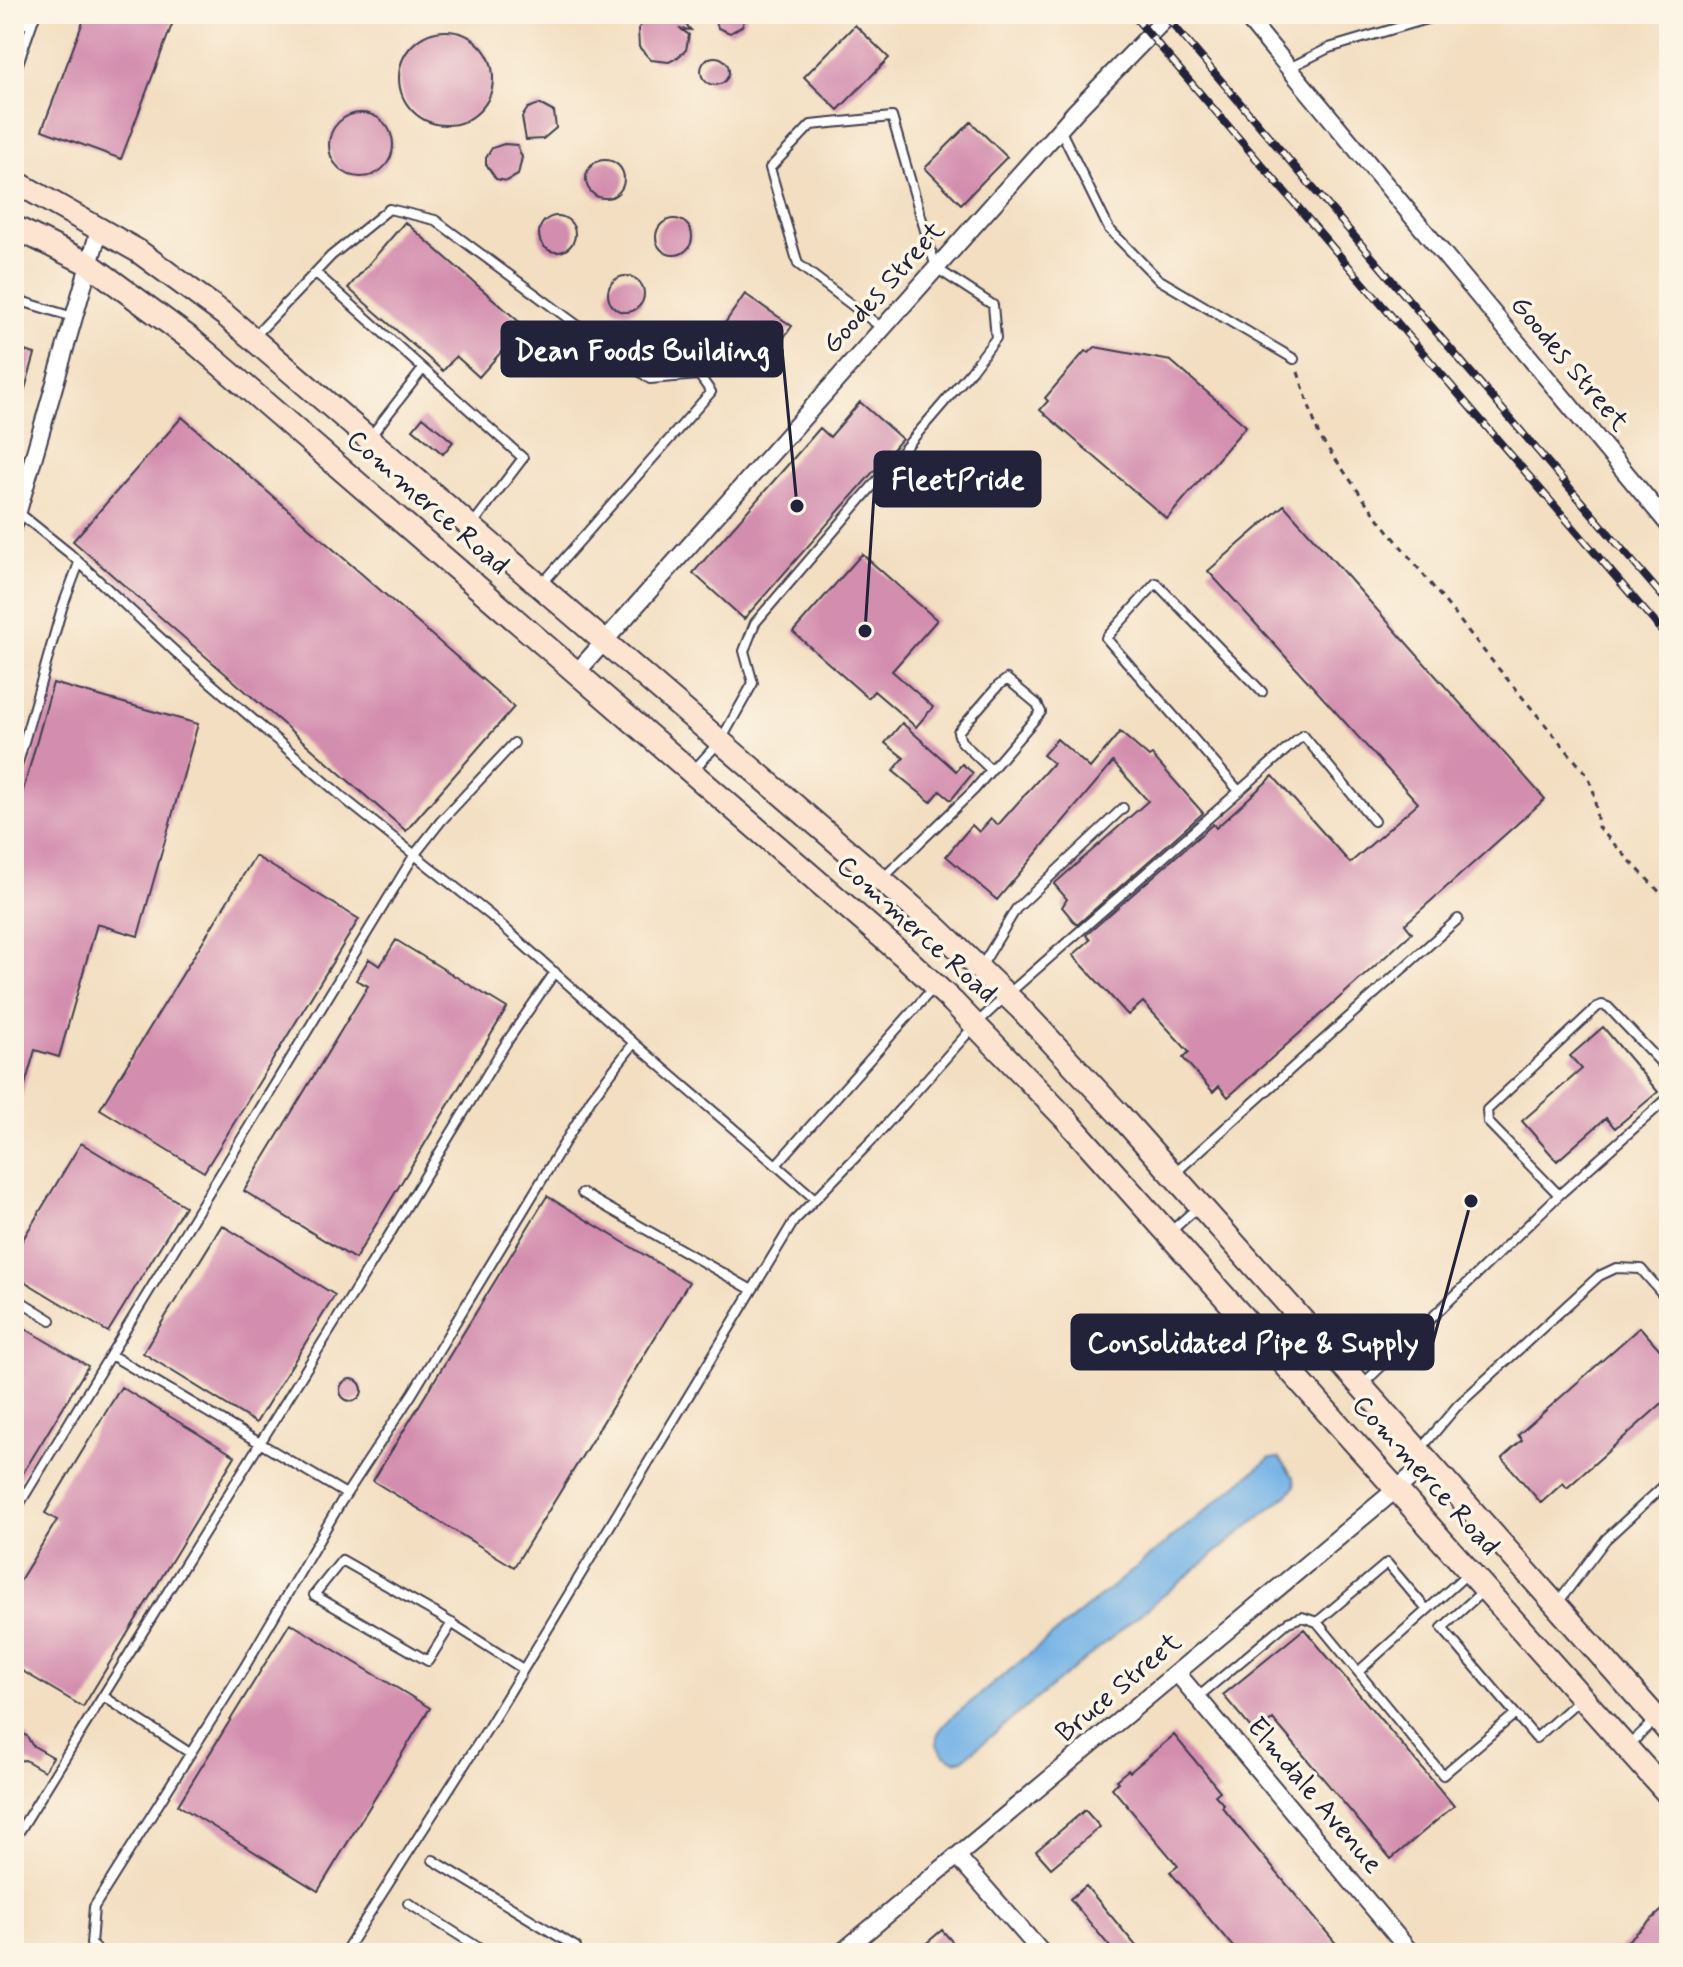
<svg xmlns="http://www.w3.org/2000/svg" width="1683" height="1967" font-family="Mynerve,sans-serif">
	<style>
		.water { fill: #73b2e6; stroke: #4a6a90; stroke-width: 2 }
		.building { fill: #d38dae }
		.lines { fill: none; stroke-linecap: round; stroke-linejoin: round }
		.lane-casing { stroke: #413e4f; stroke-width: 12 }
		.street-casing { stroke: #413e4f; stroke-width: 20 }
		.secondary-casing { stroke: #413e4f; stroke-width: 26 }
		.path { stroke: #413e4f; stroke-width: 3; stroke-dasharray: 6 6; stroke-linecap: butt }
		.lane { stroke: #fff; stroke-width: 8 }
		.street { stroke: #fff; stroke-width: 16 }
		.secondary { stroke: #fde4d1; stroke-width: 22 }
		.rail-casing { stroke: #22223b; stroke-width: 8 }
		.rail { stroke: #fcf5e5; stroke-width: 5; stroke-dasharray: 15; stroke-linecap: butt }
		.labels { text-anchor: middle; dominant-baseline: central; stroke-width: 7; stroke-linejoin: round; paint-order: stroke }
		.street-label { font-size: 28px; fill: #22223b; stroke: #fcf5e5 }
		.leader { fill: none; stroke: #22223b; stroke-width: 3 }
		.callout-dot { fill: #22223b; stroke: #fcf5e5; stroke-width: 3 }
		.callout { fill: #22223b; stroke: #22223b; stroke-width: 3 }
		.callout-label { font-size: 30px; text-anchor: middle; font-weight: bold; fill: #fff }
	</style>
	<rect width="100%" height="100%" fill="#fcf5e5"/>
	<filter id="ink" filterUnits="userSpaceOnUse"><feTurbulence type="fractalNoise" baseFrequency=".0125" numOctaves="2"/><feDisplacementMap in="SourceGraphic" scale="16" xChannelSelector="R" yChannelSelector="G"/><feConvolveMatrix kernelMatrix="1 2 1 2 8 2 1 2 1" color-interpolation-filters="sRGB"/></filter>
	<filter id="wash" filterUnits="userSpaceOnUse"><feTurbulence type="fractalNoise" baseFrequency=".006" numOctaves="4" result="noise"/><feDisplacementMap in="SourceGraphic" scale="32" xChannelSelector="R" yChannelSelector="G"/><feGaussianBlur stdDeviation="1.8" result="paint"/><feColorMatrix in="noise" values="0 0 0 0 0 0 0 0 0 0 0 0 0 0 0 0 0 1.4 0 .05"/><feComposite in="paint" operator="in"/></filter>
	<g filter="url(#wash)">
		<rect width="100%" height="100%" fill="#f3dec1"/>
		<!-- water -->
		<path class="water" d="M1270 1458H1279L1294 1478 1295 1486 1289 1493 963 1759 955 1761C932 1749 931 1736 950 1719Z"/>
		<g id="blocks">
			<!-- building -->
			<path class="building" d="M86 14H176L121 159 42 130Z
				M649 14H675L691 30 681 29 689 35 686 50 677 58 669 62 651 60 639 47 638 29Z
				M714 14H747L742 26 730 33 718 28Z
				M855 25 889 58 838 110 804 77Z
				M399 78a47 47 0 1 1 94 0a47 47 0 1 1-94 0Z
				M701 71a14 14 0 1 1 28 0a14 14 0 1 1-28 0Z
				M539 104 554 112 556 128 543 139 526 140 522 117 528 108Z
				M329 145a32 32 0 1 1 64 0a32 32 0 1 1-64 0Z
				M971 122 1007 157 961 204 925 168Z
				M504 144 517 145 522 157 518 175 507 181 496 179 486 164V158L492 148Z
				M586 179a19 19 0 1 1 38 0a19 19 0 1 1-38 0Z
				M539 234a18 18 0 1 1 36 0a18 18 0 1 1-36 0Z
				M656 237a18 18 0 1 1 36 0a18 18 0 1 1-36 0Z
				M405 222 524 326 479 377 456 356 443 371 348 288Z
				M608 294a18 18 0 1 1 36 0a18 18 0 1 1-36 0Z
				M745 294 792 326 758 374 712 342Z
				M1095 347 1171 361 1246 426 1167 519 1040 410 1048 401 1045 398 1085 351 1089 353Z
				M14 348 35 354 18 413 14 412Z
				M860 402 902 439 744 619 693 573 820 428 830 437Z
				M182 417 514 707 406 831 73 541Z
				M423 417 453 442 443 454 413 429Z
				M1284 505 1545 799 1405 924 1412 933 1228 1097 1219 1086 1213 1092 1183 1058 1189 1052 1143 1002 1128 1015 1073 955 1090 940 1086 935 1213 824 1216 828 1273 776 1350 863 1418 803 1208 571Z
				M862 554 937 620 892 671 933 707 916 727 874 691 868 698 793 632Z
				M53 683 198 724 138 936 97 924 59 1057 35 1050 18 1109 14 1108V823Z
				M902 723 956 771 962 764 973 773 951 800 940 791 931 802 893 771 904 758 885 743Z
				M1120 732 1149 757 1152 755 1203 813 1077 925 1062 907 1067 899 1054 884 1148 801 1113 762 997 900 946 856 972 825 979 832 991 819 998 825 1053 763 1043 755 1057 739 1090 768Z
				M255 856 359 919 204 1172 100 1109Z
				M396 940 507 1008 355 1259 244 1191 368 986 356 980 369 959 380 966Z
				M1603 1027 1658 1092 1615 1128 1606 1118 1557 1161 1522 1121 1582 1069 1570 1056Z
				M81 1143 185 1206 108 1332 14 1275V1254Z
				M547 1196 689 1282 514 1567 373 1481Z
				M222 1225 335 1295 256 1423 143 1353Z
				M14 1322 88 1366 14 1488Z
				M1640 1327 1669 1360V1397L1567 1488 1563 1483 1541 1503 1502 1458 1522 1440 1518 1435Z
				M340 1390a11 11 0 1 1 22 0a11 11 0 1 1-22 0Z
				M121 1387 235 1456 83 1707 14 1666V1590L57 1520 45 1513Z
				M290 1623 430 1708 318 1891 178 1805Z
				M1304 1629 1454 1806 1391 1859 1273 1719 1256 1734 1223 1695Z
				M14 1731 27 1736 32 1745 53 1757 44 1771 25 1760 14 1761Z
				M1174 1735 1220 1791 1215 1795 1224 1805 1222 1807 1344 1953H1238L1170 1872 1178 1866 1112 1788 1118 1782 1116 1780 1128 1770 1130 1772Z
				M1085 1810 1100 1827 1051 1868 1036 1851Z
				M1086 1886 1142 1953H1115L1070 1899Z
				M1669 1904V1953H1614Z
				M942 1930 962 1953H915Z"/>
		</g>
	</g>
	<g filter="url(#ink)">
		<use href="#blocks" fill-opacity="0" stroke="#413e4f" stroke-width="2"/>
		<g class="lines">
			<!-- lane casing -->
			<g class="lane-casing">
				<path id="lane" d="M14 30 34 18
					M1289 68 1329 48 1444 14
					M14 75 34 18
					M1060 129 1109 229 1158 279 1294 359
					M316 273 523 458 472 525
					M14 299 73 317
					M253 338 331 256 389 209 435 220 650 379 699 375 711 392 541 585
					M370 437 423 369
					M18 512 69 553 181 657 346 800 490 915 634 1043
					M693 771 721 740 753 683 744 651 755 623 971 371 996 338 993 305 936 268 892 117 811 125 770 168 798 264 882 328
					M14 777 62 608 79 563
					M1239 791 1106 638 1156 583 1262 692
					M882 879 974 790 1041 712 1037 704 1007 679 998 686 958 732 961 741 991 770
					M981 967 1016 909 1123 808
					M776 1165 815 1199
					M1174 1174 1458 919
					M582 1193 752 1290
					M1559 1195 1488 1122 1487 1110 1597 1007 1602 1005 1608 1007 1669 1071
					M1169 1233 1198 1207
					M14 1297 51 1320
					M111 1355 346 1494
					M1362 1385 1559 1195 1669 1097
					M1420 1450 1457 1406 1599 1276 1616 1268 1641 1269 1669 1301
					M14 1513 415 854 441 821 514 743
					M1484 1590 1442 1628 1536 1738 1581 1698
					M1557 1604 1606 1539 1669 1481
					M1317 1622 1387 1563 1427 1610 1468 1573
					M452 1623 428 1661 314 1595 342 1560 437 1614 523 1669
					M1359 1671 1427 1610
					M1198 1697 1288 1622 1302 1617 1317 1622 1443 1775 1515 1714
					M1627 1747 1669 1707
					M190 1753 103 1696 388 1237 506 1043 555 972
					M14 1840 103 1696
					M433 1860 576 1947 575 1953
					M408 1903 487 1953
					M101 1953 91 1944 94 1907 244 1668 341 1502 412 1394 591 1099 634 1043 776 1165 934 987
					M344 1953 488 1728 794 1221 876 1136 975 1025 1007 995 1303 735 1374 821"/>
			</g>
			<!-- street casing -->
			<g class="street-casing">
				<path id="street" d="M1244 14 1669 525
					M14 525 100 227
					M577 672 1075 112 1170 14
					M1177 1673 1411 1953
					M958 1857 1042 1953
					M841 1953 1430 1461"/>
			</g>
			<!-- secondary casing -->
			<g class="secondary-casing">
				<path id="secondary" d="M14 181 138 251 225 315 937 928 1020 1008 1118 1113 1669 1732
					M14 227 89 264 192 340 905 957 953 1002 1065 1118 1669 1795"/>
			</g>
			<!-- path -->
			<path class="path" d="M1298 372 1319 436 1368 505 1488 656 1588 776 1594 793 1598 827 1669 902"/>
			<!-- lane -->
			<use href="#lane" class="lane"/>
			<!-- street -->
			<use href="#street" class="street"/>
			<!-- secondary -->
			<use href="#secondary" class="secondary"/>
			<!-- rail casing -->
			<g class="rail-casing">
				<path id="rail" d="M1132 14 1669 639
					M1164 14 1669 604"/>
			</g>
			<!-- rail -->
			<use href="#rail" class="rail"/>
		</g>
	</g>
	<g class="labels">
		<!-- street labels -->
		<g class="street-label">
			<text transform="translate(884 288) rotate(-48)">Goodes Street</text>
			<text transform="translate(1569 364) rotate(50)">Goodes Street</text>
			<text transform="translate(427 503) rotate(41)">Commerce Road</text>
			<text transform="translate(916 930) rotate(42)">Commerce Road</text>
			<text transform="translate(1425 1476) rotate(48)">Commerce Road</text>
			<text transform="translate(1119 1688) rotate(-40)">Bruce Street</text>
			<text transform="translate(1314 1796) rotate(50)">Elmdale Avenue</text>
		</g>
	</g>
	<!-- callouts -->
	<path class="leader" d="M797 506L782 349M865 631L875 479M1471 1201L1433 1342"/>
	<g class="callout-dot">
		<circle cx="797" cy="506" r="8"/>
		<circle cx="865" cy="631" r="8"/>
		<circle cx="1471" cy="1201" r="8"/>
	</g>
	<g class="callout">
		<rect x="502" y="322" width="280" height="54" rx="8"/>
		<rect x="875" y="452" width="165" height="54" rx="8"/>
		<rect x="1072" y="1315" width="361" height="54" rx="8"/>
	</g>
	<g class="callout-label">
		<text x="642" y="360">Dean Foods Building</text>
		<text x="958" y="489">FleetPride</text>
		<text x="1253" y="1352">Consolidated Pipe &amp; Supply</text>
	</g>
	<!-- margin -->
	<rect width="1683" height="1967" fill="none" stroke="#fcf5e5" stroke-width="48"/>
</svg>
